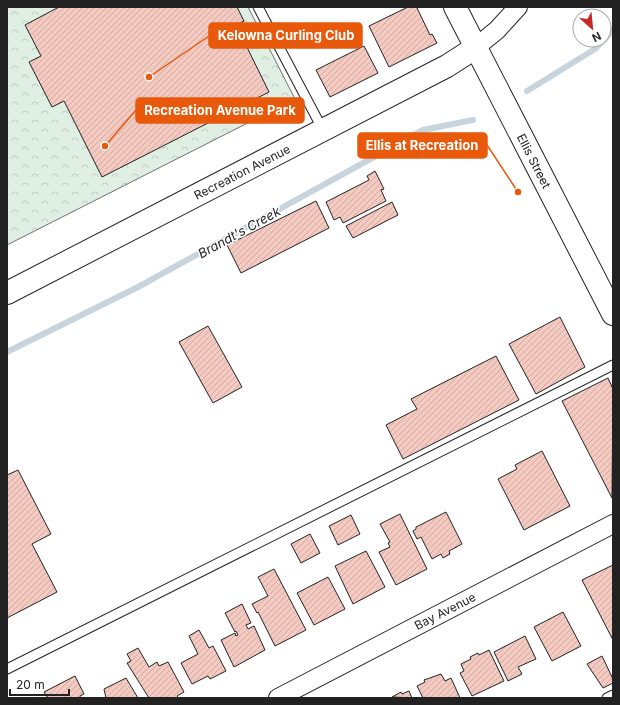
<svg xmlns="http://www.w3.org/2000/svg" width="620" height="705" font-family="Inter,sans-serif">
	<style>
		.park { fill: url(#park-crowns); stroke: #6f6f6f }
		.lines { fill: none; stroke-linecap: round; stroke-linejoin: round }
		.stream { stroke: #c7d3dd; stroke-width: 6 }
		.building { fill: url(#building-hatch); stroke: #222 }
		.service-casing { stroke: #222; stroke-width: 11 }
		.minor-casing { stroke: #222; stroke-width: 20 }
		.tertiary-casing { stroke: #222; stroke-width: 24 }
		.service { stroke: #fff; stroke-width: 9 }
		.minor { stroke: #fff; stroke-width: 18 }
		.tertiary { stroke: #fff; stroke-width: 22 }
		.labels { text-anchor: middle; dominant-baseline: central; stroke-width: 3; stroke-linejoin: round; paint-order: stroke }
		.street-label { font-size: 12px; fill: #222; stroke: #fff }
		.water-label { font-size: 13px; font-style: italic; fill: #222; stroke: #fff }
		.leader { fill: none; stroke: #e8590c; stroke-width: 1.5 }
		.callout-dot { fill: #e8590c; stroke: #fff; stroke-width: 1.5 }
		.callout { fill: #e8590c; stroke: #e8590c; stroke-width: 1.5 }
		.callout-label { font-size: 13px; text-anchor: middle; font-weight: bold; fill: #fff }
	</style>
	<defs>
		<pattern id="park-crowns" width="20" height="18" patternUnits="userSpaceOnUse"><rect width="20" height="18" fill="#e0efe3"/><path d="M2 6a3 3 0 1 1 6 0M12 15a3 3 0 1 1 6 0" fill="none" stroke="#c0cdc2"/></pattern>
		<pattern id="building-hatch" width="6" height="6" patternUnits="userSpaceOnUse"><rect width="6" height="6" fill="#f3c9c0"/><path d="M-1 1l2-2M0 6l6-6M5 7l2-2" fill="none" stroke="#d0aca5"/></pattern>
	</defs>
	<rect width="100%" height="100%" fill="#fff"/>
	<!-- park -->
	<path class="park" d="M7 7H248L295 99 7 245Z"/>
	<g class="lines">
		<!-- stream -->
		<path class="stream" d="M604 40 613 30
			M527 91 595 49 604 40
			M7 352 138 287 423 130 473 120"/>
	</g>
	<!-- building -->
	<path class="building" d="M59 7H237L244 21 236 25 269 92 102 177 64 101 52 107 29 62 41 56 25 25Z
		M408 7H418L417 8 430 35 432 34 437 43 389 67 369 26Z
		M364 46 378 73 330 97 316 70Z
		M375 171 384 189 381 190 386 201 343 223 340 217 334 220 326 202 369 180 367 176Z
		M316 201 329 228 241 273 227 245Z
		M392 202 398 215 353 238 346 226Z
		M560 317 585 367 536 394 509 344Z
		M208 326 242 387 213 403 179 342Z
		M496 356 519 400 403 459 386 425 417 409 411 399Z
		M608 378 613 389 612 498 562 401Z
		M542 451 570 506 524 530 498 479 517 469 515 465Z
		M18 470 51 534 32 544 57 592 7 618V475Z
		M446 512 462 544 449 551 450 554 443 558 441 554 432 559 421 537 417 539 413 531 416 529V527Z
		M400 514 427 569 396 585 379 552 390 547 388 543 390 542 380 524Z
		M351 515 360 534 338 545 329 526Z
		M310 534 320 553 301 563 291 544Z
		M366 551 385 587 353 604 335 566Z
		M613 565V640L582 580Z
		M274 569 306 630 275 646 258 612 257 613 252 604 268 596 258 577Z
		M328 577 345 609 314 625 297 593Z
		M242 604 251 623 246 625 248 629 254 626 265 650 234 667 221 640 235 633 236 636 238 635 236 631 235 632 225 613Z
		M563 612 581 646 552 661 534 627Z
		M199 630 209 648 213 646 226 671 210 679 208 676 192 684 181 663 198 654 189 636Z
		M525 636 536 659 518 667 522 674 508 681 494 652Z
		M138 648 149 667 157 662 159 666 168 662 184 692 177 696 179 698H149L127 663 131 661 127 654Z
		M489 650 504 681 472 696 460 673 464 671 461 664 471 659 470 657 478 653 479 655Z
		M602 656 613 679V683L603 688 587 664Z
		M441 674 445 681 451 678 460 698H423L417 686 425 682 424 680Z
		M75 676 84 694 80 696V698H48L44 692Z
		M126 678 138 698H106L104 689Z
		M409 691 412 698 392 697 401 692 402 694Z"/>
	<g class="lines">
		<!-- service casing -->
		<g class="service-casing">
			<path id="service" d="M258 7 323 130
				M7 669 613 365
				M607 698 613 695"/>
		</g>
		<!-- minor casing -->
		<g class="minor-casing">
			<path id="minor" d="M475 48 497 30 518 7
				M278 698 613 524"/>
		</g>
		<!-- tertiary casing -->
		<g class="tertiary-casing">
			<path id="tertiary" d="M455 7 613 314
				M7 293 447 66 475 48"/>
		</g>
		<!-- service -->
		<use href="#service" class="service"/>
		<!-- minor -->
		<use href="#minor" class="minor"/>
		<!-- tertiary -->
		<use href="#tertiary" class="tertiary"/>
	</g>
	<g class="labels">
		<!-- street labels -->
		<g class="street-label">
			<text transform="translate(534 161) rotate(63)">Ellis Street</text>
			<text transform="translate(242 172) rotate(-27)">Recreation Avenue</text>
			<text transform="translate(445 611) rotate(-27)">Bay Avenue</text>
		</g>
		<!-- water labels -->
		<g class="water-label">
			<text transform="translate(239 232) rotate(-29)">Brandt's Creek</text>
		</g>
	</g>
	<!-- callouts -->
	<path class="leader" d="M149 77L209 36M105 146L136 110M518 192L487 145"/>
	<g class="callout-dot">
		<circle cx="149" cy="77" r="4"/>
		<circle cx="105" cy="146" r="4"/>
		<circle cx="518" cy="192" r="4"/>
	</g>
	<g class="callout">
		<rect x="209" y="23" width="153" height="25" rx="4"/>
		<rect x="136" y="98" width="168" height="25" rx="4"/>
		<rect x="358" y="133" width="129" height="25" rx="4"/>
	</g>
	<g class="callout-label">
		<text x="286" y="40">Kelowna Curling Club</text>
		<text x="220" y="115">Recreation Avenue Park</text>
		<text x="422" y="150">Ellis at Recreation</text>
	</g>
	<!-- border -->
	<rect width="620" height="705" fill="none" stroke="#222222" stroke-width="16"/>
	<!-- north arrow -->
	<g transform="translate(592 28) rotate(153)"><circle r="19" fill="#ffffff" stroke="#a7a7a7"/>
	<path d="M0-3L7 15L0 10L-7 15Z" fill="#c62828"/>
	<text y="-6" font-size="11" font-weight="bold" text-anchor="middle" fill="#222222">N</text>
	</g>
	<!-- scale -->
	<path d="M10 689v6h59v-6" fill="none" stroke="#222222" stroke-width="2"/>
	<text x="16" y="689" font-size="12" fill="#222222" stroke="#ffffff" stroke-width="3" paint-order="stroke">20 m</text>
</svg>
